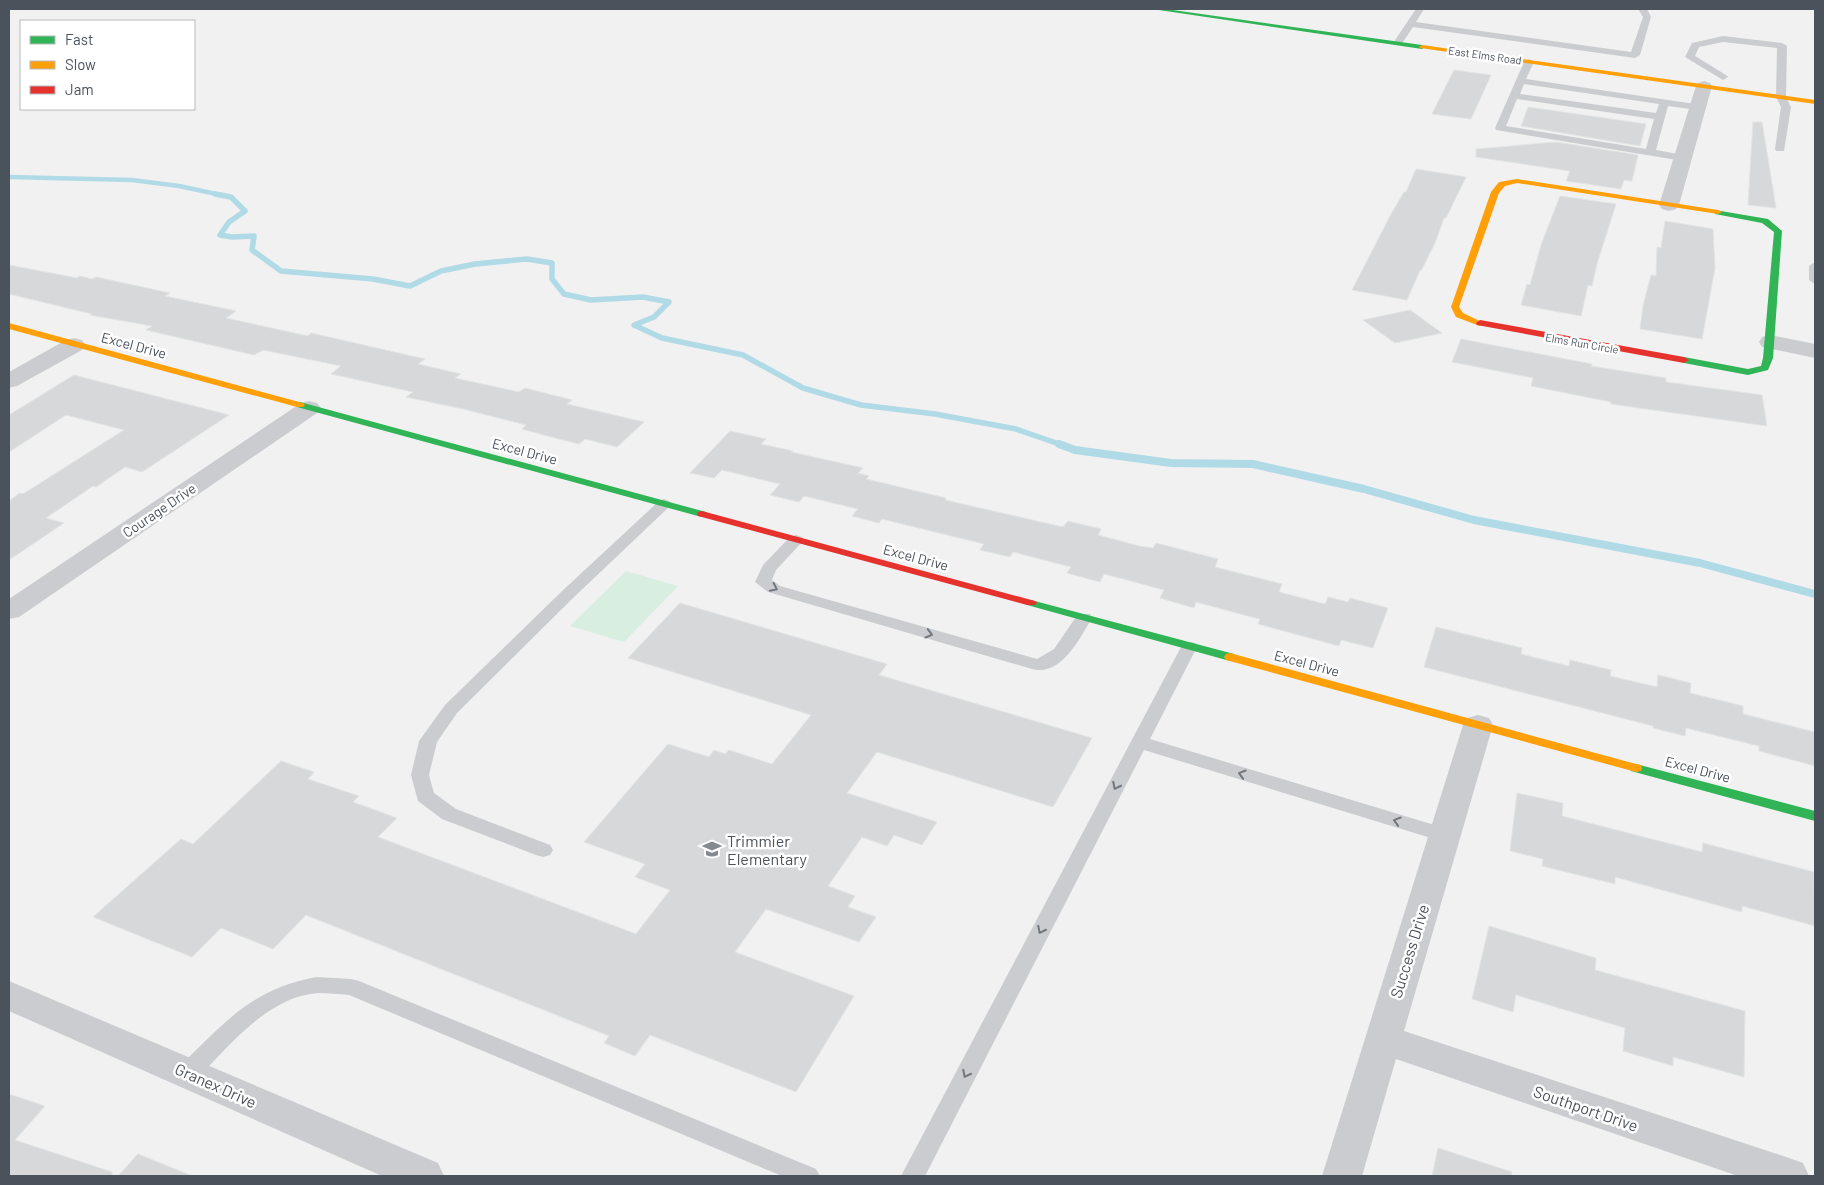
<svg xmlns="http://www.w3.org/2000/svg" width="1824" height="1185" font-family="Barlow,sans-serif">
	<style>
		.green { fill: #d8eee1 }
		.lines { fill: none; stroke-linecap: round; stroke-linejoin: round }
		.stream-far2 { stroke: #b1dae7; stroke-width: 4.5 }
		.stream-far1 { stroke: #b1dae7; stroke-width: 5.5 }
		.stream { stroke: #b1dae7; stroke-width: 8 }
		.building { fill: #d7d8da; stroke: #e2e3e3 }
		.lane { fill: #cbcccf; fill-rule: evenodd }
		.street { fill: #cbcccf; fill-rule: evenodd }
		.fast { fill: #30b455; fill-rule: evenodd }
		.slow { fill: #ff9f0a; fill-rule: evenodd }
		.jam { fill: #e5322d; fill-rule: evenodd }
		.oneway { stroke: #71777e }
		.labels { text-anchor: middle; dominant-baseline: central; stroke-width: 5; stroke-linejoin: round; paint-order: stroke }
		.far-street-label { font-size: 11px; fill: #4a525b; stroke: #fff }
		.street-label { font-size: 14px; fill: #4a525b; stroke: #fff }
		.near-poi-label { font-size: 16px; fill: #4a525b; stroke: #fff; text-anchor: start }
		.near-street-label { font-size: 16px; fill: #4a525b; stroke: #fff }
	</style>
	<rect width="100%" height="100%" fill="#f1f1f1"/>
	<!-- green -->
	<path class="green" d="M626 571 678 586 624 642 570 626Z"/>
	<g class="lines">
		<!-- stream-far2 -->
		<path class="stream-far2" d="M9 177 132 180 179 186 221 195"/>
		<!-- stream-far1 -->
		<path class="stream-far1" d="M215 194 231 197 245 211 229 222 220 235 232 237 254 236 252 250 281 271 373 279 410 286 441 271 475 264 527 259 552 263V279L564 294 591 300 643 297 669 302 654 317 634 325 662 338 743 355 803 388 861 405 935 414 1016 429 1062 445"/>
		<!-- stream -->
		<path class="stream" d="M1059 444 1075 450 1171 463 1253 464 1364 489 1474 520 1700 563 1815 594"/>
	</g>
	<!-- building -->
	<path class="building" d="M1454 70 1491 75 1471 119 1432 114Z
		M1528 107 1646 124 1640 146 1521 126Z
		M1753 122H1762L1776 208 1748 205Z
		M1556 142 1638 155 1632 181 1624 180 1621 189 1566 181 1570 171 1476 157V149Z
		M1416 169 1466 177 1446 218H1444L1435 243 1421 271 1420 270 1407 300 1352 290 1390 216 1404 192H1406Z
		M1560 196 1616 204 1597 264 1592 286 1588 285 1581 316 1521 305 1527 284 1530 285 1541 245Z
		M1665 221 1713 229 1715 268 1702 339 1640 329 1643 306 1651 275 1656 276 1657 247 1661 248Z
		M9 265 77 278 80 276 92 279 96 277 170 293 165 296 236 311 226 318 308 336 311 333 425 359 418 364 461 374 455 378 519 392 525 388 572 400 567 404 644 422 617 447 585 439 579 444 555 438 522 429 526 425 463 409 406 397 413 392 331 374 341 366 263 350 254 355 146 330 152 326 90 315 92 314 9 294Z
		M1410 310 1442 333 1395 343 1363 320Z
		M1461 339 1592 364 1591 366 1666 378V382L1762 395 1767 426 1611 404V402L1531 386 1533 378 1452 362Z
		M74 375 229 415 142 472 125 467 96 487 93 486 46 518 64 523 9 560V501L20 493 23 494 124 430 66 415 9 452V415Z
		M730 431 766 439 761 444 793 451 791 452 863 468 858 473 869 476 866 479 946 498 945 500 1063 527 1068 521 1101 529 1098 535 1139 546 1153 548 1156 543 1218 559 1215 567 1282 584 1279 592 1325 604 1328 597 1348 602 1350 598 1388 608 1373 648 1341 640 1339 646 1258 624 1260 619 1248 616 1196 602 1194 608 1160 598 1164 590 1131 581 1104 574 1100 582 1067 573 1071 567 1013 552 1010 557 980 550 984 544 882 519 879 523 852 516 858 509 804 496 799 502 770 495 780 484 722 470 714 478 690 473Z
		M680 603 887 664 879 675 1092 738 1053 807 877 752 847 793 937 822 922 845 894 835 887 846 862 837 828 886 855 896 848 907 876 917 859 942 766 909 735 952 854 996 796 1092 650 1035 635 1056 604 1043 609 1036 306 915 273 949 221 928 192 957 93 917 181 839 193 844 281 761 314 772 308 779 359 796 353 802 397 818 378 837 636 934 670 890 635 877 645 864 584 842 668 744 709 757 714 750 725 754 729 750 772 764 811 715 628 658Z
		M1436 627 1522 648 1521 654 1569 666 1570 660 1611 670 1610 676 1657 687 1658 675 1691 683 1690 693 1743 706V714L1815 732V766L1759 751V746L1686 728 1685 736 1653 728V726L1424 667Z
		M1517 793 1563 803 1562 816 1702 852 1703 843 1814 872 1815 926 1742 906V912L1615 877V884L1542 866 1543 859 1510 851Z
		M1489 926 1596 958 1595 970 1745 1011 1744 1077 1673 1057V1066L1623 1051 1625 1028 1516 995 1513 1012 1472 999Z
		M9 1094 45 1106 15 1140 112 1172V1176H9Z
		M1438 1148 1512 1172 1511 1176H1432Z
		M138 1154 190 1175V1176H118Z"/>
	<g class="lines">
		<!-- lane -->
		<path class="lane" d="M1416 9H1424L1416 22 1631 52 1643 17 1638 9H1647L1651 17 1640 55 1635 58 1413 27 1401 45H1395L1393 43Z
			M1723 36 1782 43 1787 46 1786 97 1791 107 1784 151H1776L1775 149 1781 107 1776 97 1777 48 1723 42 1699 47 1695 56 1726 75 1728 77 1723 80 1685 57 1692 43Z
			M1529 59 1534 62 1526 79 1702 105 1703 107 1698 110 1668 106 1656 150 1683 155 1688 158 1683 161 1496 130 1495 128 1524 62ZM1524 84 1659 104 1656 113 1520 94ZM1517 99 1654 119 1646 149 1506 126Z
			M1815 262V284L1809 280V266Z
			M664 499 669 501 672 504 669 507 572 599 457 713 437 742 429 775 434 793 456 809 550 845 553 850 550 855 543 857 536 855 442 819 418 801 411 775 419 741 445 705 560 593 659 501Z
			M796 535 802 537 804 540 776 570 772 580 780 586 1037 659 1054 649 1078 614H1090L1092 618C1080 638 1061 677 1032 669L768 592 755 582 763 565 790 537Z
			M1189 642 1195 643 1197 647 1150 739 1451 830 1454 835 1451 840 1444 842 1144 750 925 1176H901L1181 647 1183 643Z
			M316 977 351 979 359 981 816 1169 820 1176H782L349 995C339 994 328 993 318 993 267 997 229 1046 196 1080L188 1082 180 1080 177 1073 180 1066C224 1023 252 989 316 977Z"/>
		<!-- street -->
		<path class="street" d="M1704 81 1710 83 1712 86 1679 205 1676 209 1669 211 1662 209 1659 205 1696 86 1698 83Z
			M1770 335 1815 344V358L1762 347 1759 342 1762 337Z
			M74 338 82 340 85 345 82 350 17 386 9 388V372L66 340Z
			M309 401 317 403 321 408 317 413 19 617 9 619V599L301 403Z
			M1478 715 1489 718 1493 725 1404 1031 1789 1158 1803 1163 1809 1176H1738L1396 1059 1362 1176H1322L1463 725 1467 718Z
			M9 981 438 1163 444 1176H382L9 1011Z"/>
		<!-- fast -->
		<path class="fast" d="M1152 9H1166L1422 45 1425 47 1422 49Z
			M1715 210 1768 219 1782 231 1773 358 1768 370 1748 375 1684 363 1679 360 1684 357 1748 369 1761 366 1763 358 1774 232 1762 223 1715 214Z
			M300 402 706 512 707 514 702 517 698 516 297 407V403Z
			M1031 600 1234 654 1236 657 1230 661 1027 605 1025 603Z
			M1636 764 1815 811V821L1631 771 1630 768 1631 765Z"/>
		<!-- slow -->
		<path class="slow" d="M1422 45 1815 100V104L1420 48 1419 47Z
			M1517 179 1718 210 1722 212 1718 214 1517 183 1505 186 1499 193 1459 307 1463 313 1484 323 1480 326 1477 325 1456 317 1451 307 1491 192 1499 182Z
			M9 323 303 403 305 405 303 407H297L9 329Z
			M1230 653 1636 764 1641 765 1642 768 1641 771 1636 772 1226 660 1224 657 1226 654Z"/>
		<!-- jam -->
		<path class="jam" d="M1480 320 1684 357 1689 360 1684 363 1477 325 1476 323Z
			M702 511 1035 601 1037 603 1035 605H1027L698 516 697 514 698 512Z"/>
	</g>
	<!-- one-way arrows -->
	<defs><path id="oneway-chevron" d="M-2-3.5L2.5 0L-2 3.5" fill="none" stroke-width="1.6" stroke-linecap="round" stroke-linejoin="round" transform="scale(1.25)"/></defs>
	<g class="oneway">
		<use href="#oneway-chevron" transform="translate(774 588) rotate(26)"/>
		<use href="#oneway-chevron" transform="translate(929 634) rotate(16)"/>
		<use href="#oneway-chevron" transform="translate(1242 774) rotate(-163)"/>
		<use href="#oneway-chevron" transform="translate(1116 786) rotate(117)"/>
		<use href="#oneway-chevron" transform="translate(1397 821) rotate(-163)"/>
		<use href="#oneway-chevron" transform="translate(1041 930) rotate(117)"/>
		<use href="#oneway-chevron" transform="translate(966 1074) rotate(117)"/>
	</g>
	<!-- icons -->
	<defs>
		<g id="school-bare" transform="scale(1.5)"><path d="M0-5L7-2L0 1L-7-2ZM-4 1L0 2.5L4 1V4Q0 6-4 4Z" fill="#848a90" stroke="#fff" stroke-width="2.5" paint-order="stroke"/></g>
	</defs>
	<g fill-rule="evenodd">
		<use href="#school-bare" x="712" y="849"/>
	</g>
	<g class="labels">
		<!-- far-street labels -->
		<g class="far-street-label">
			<text transform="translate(1485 55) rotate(8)">East Elms Road</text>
			<text transform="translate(1582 343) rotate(10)">Elms Run Circle</text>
		</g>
		<!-- street labels -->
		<g class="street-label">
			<text transform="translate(134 345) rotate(15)">Excel Drive</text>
			<text transform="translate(525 451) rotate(15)">Excel Drive</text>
			<text transform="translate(159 510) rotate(-34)">Courage Drive</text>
			<text transform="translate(916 557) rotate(15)">Excel Drive</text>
			<text transform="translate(1307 663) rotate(15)">Excel Drive</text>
			<text transform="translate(1698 769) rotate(15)">Excel Drive</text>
		</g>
		<!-- near-poi labels -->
		<g class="near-poi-label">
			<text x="727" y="840">Trimmier<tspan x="727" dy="18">Elementary</tspan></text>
		</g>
		<!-- near-street labels -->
		<g class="near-street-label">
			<text transform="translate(1409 951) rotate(-73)">Success Drive</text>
			<text transform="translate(216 1085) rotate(24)">Granex Drive</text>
			<text transform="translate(1586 1108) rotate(19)">Southport Drive</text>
		</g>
	</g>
	<!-- border -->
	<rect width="1824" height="1185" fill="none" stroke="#4a525b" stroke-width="20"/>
	<!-- legend -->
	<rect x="20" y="20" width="175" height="90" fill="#ffffff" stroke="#b7babd"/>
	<rect x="30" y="36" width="25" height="8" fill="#30b455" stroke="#b7babd"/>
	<text x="65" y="45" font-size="15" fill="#4a525b">Fast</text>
	<rect x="30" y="61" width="25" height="8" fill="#ff9f0a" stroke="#b7babd"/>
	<text x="65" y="70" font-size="15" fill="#4a525b">Slow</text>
	<rect x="30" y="86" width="25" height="8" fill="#e5322d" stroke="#b7babd"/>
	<text x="65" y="95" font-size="15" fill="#4a525b">Jam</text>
</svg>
